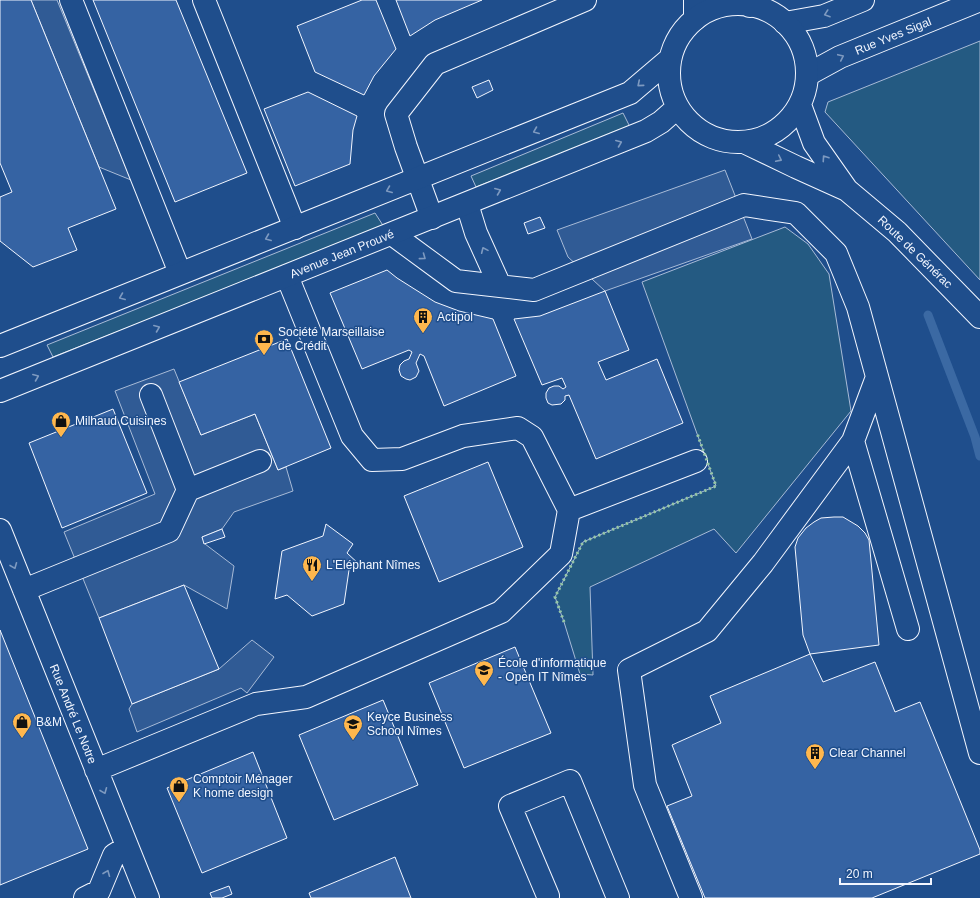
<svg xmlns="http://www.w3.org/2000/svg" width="980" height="898" font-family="Arial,sans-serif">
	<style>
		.green { fill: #245a82; stroke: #a8bbd7 }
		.parking { fill: #305b95; stroke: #a8bbd7 }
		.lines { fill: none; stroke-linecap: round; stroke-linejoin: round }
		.stream { stroke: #3b69a3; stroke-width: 9 }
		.building { fill: #3563a3; stroke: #f2f6ff }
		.minor-casing { stroke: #f2f6ff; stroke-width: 24 }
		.major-casing { stroke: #f2f6ff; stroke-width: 24 }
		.minor { stroke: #1f4e8c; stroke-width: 22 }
		.major { stroke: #1f4e8c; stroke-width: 22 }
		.hedge { stroke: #97c8a6; stroke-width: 3; stroke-dasharray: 2 3; stroke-linecap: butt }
		.oneway { stroke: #7e9ac0 }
		.labels { text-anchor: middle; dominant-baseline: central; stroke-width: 3; stroke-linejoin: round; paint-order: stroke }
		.street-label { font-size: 12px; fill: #f2f6ff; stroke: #1f4e8c }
		.poi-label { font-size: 12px; fill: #f2f6ff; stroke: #1f4e8c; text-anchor: start }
	</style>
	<rect width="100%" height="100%" fill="#1f4e8c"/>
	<!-- green -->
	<path class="green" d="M980 41V280L825 112 828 102Z
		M623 113 630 127 476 187 471 176Z
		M375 213 384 227 53 357 47 345Z
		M785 227 808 244 829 274 851 411 736 553 714 529 590 587 593 675 580 674 564 622 555 597 583 542 716 486 642 282Z"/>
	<!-- parking -->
	<path class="parking" d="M31 0H57L131 180 99 167Z
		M725 170 752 239 605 291 568 257 557 230Z
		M174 369 201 435 255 414 278 470 286 467 293 491 234 512 222 529 202 537 205 544 234 566 227 609 184 585 99 618 64 532 155 494 115 391Z
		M252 640 274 657 247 693 241 688 137 732 129 709 132 704 219 669Z"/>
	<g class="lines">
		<!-- stream -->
		<path class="stream" d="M928 315 975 437 980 456"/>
	</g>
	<!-- building -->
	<path class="building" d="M0 0H31L116 209 68 228 77 250 33 267 0 241V197L12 192 0 163Z
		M93 0H176L247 173 175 202Z
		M362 0H376L396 49 374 76 364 95 315 72 297 26Z
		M396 0H482L435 20 410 36Z
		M489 80 493 90 477 98 472 87Z
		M308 92 357 116 353 130 350 164 295 186 264 109Z
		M540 217 545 228 528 234 524 223Z
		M387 270 397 278 435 302 459 311 493 319 516 376 444 406 424 356 420 354 416 363 419 371 416 377 410 380 406 379 401 376 399 370 400 365 404 361 409 359 412 352 409 350 362 369 330 293Z
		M605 291 629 350 598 362 606 380 657 359 683 423 596 459 569 395 565 396V400L561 404 552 405 548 403 546 398V393L549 388 554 386H559L563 389 566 387 562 378 542 385 514 319 540 316Z
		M287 339 331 448 278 470 255 414 201 435 179 382Z
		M113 409 147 493 62 528 29 443Z
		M488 462 523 547 439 582 404 496Z
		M834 517H843L858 526 865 533 869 540 879 645 810 654 803 635 795 547 798 538 806 528 814 522 821 518Z
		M326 524 353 544 347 553 360 565 349 570 344 604 312 616 287 595 275 599 282 551 323 536Z
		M222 529 225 537 204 544 202 537Z
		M184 585 219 669 132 704 99 618Z
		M0 630 88 849 0 885Z
		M515 647 551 733 464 768 429 683Z
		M810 654 823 682 875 662 895 712 920 702 980 850V854L872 898H705L667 806 692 796 672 745 721 723 710 696Z
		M383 700 418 785 334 820 299 735Z
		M253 752 287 838 202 873 167 788Z
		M395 857 411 898H311L309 893Z
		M229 886 232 894 222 898H212L210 893Z"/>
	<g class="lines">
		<!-- minor casing -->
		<g class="minor-casing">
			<path id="minor" d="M71 0 180 273
				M204 0 295 228
				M695 0V19
				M744 0 750 6
				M785 23 824 16 863 0
				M807 75 840 57 980 0
				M467 204 476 233 500 286
				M432 218 406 147 396 114 435 64 585 0
				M392 234 456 281 534 290 744 205 796 213 836 253 858 307 980 753
				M853 441 908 629
				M188 490 260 461
				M569 510 696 461
				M0 530 148 898
				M24 590 169 531 188 490 151 395
				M96 770 256 704 306 697 501 612 561 554 569 510 532 437 518 428 463 436 402 459 372 460 352 436 287 276
				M548 896 510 806 570 781 618 898
				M85 898 99 891 114 855 127 847
				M691 898 645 785 629 670 707 631 763 563 853 441 877 377"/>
		</g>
		<!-- major casing -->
		<g class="major-casing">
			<path id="major" d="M669 73a69 69 0 1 1 138 0a69 69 0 1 1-138 0Z
				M800 105 814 143 847 190
				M744 142 796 167 847 190 897 232 980 317
				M0 346 630 93 670 59
				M0 391 646 131 661 122 678 107"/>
		</g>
		<!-- minor -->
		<use href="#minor" class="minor"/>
		<!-- major -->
		<use href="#major" class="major"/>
		<!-- hedge -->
		<path class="hedge" d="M564 622 555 597 583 542 716 486 697 433"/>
	</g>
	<!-- one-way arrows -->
	<defs><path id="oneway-chevron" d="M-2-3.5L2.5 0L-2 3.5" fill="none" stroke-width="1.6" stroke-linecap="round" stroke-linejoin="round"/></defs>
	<g class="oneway">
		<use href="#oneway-chevron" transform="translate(827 14) rotate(161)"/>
		<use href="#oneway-chevron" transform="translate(841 57) rotate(-25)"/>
		<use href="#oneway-chevron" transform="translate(640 84) rotate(140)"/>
		<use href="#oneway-chevron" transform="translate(536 131) rotate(158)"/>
		<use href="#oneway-chevron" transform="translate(619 143) rotate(-22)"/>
		<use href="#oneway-chevron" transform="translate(825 158) rotate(-124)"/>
		<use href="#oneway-chevron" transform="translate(779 159) rotate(26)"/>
		<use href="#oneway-chevron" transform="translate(389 190) rotate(158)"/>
		<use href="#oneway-chevron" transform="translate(498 191) rotate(-22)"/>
		<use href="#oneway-chevron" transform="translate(268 238) rotate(158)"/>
		<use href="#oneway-chevron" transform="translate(484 250) rotate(-114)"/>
		<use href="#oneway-chevron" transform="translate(423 257) rotate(36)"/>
		<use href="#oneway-chevron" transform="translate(122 297) rotate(158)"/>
		<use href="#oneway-chevron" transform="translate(157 328) rotate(-22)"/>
		<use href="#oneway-chevron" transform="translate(36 377) rotate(-22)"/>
		<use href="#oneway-chevron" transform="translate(14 566) rotate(68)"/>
		<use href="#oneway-chevron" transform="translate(104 791) rotate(68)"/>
		<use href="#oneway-chevron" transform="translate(107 873) rotate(-68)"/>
	</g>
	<!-- icons -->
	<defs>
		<g id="building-pin" transform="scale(1)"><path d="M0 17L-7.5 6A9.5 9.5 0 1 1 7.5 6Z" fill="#ffb74d" stroke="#1f4e8c"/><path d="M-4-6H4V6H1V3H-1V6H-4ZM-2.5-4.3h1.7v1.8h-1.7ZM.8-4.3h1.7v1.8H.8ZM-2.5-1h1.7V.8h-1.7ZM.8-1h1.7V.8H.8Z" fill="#111"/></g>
		<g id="bank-pin" transform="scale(1)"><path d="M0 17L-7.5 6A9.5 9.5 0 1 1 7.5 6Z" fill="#ffb74d" stroke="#1f4e8c"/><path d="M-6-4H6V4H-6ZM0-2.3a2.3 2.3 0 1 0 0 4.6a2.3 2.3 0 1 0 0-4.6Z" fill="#111"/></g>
		<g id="shop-pin" transform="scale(1)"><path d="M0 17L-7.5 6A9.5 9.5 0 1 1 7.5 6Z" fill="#ffb74d" stroke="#1f4e8c"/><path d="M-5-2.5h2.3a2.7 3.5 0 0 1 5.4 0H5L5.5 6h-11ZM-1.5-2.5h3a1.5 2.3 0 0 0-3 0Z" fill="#111"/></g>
		<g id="restaurant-pin" transform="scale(1)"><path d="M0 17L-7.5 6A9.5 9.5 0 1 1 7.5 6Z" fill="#ffb74d" stroke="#1f4e8c"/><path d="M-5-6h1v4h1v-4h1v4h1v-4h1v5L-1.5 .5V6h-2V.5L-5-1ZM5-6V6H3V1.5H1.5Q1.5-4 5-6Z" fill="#111"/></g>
		<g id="university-pin" transform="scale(1)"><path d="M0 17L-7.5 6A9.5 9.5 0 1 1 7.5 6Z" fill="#ffb74d" stroke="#1f4e8c"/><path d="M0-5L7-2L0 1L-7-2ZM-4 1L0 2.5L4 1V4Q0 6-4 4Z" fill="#111"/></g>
	</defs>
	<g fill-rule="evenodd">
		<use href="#building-pin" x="423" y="317"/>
		<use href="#bank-pin" x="264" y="339"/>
		<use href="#shop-pin" x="61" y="421"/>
		<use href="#restaurant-pin" x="312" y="565"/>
		<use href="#university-pin" x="484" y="670"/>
		<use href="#shop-pin" x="22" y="722"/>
		<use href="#university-pin" x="353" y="724"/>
		<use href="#building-pin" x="815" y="753"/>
		<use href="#shop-pin" x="179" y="786"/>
	</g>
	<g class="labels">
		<!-- street labels -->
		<g class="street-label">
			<text transform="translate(893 36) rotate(-22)">Rue Yves Sigal</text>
			<text transform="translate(915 252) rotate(44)">Route de Générac</text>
			<text transform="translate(342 254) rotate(-22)">Avenue Jean Prouvé</text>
			<text transform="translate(73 714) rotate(68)">Rue André Le Notre</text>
		</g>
		<!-- poi labels -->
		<g class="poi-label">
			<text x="437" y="317">Actipol</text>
			<text x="278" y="332">Société Marseillaise<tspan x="278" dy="14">de Crédit</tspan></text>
			<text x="75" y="421">Milhaud Cuisines</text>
			<text x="326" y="565">L'Eléphant Nîmes</text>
			<text x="498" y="663">École d'informatique<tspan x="498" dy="14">- Open IT Nîmes</tspan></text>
			<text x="367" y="717">Keyce Business<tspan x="367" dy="14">School Nîmes</tspan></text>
			<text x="36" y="722">B&amp;M</text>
			<text x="829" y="753">Clear Channel</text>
			<text x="193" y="779">Comptoir Ménager<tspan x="193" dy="14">K home design</tspan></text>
		</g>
	</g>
	<!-- scale -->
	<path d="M840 878v6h91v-6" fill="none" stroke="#f2f6ff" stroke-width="2"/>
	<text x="846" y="878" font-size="12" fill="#f2f6ff" stroke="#1f4e8c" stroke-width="3" paint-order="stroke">20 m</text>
</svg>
